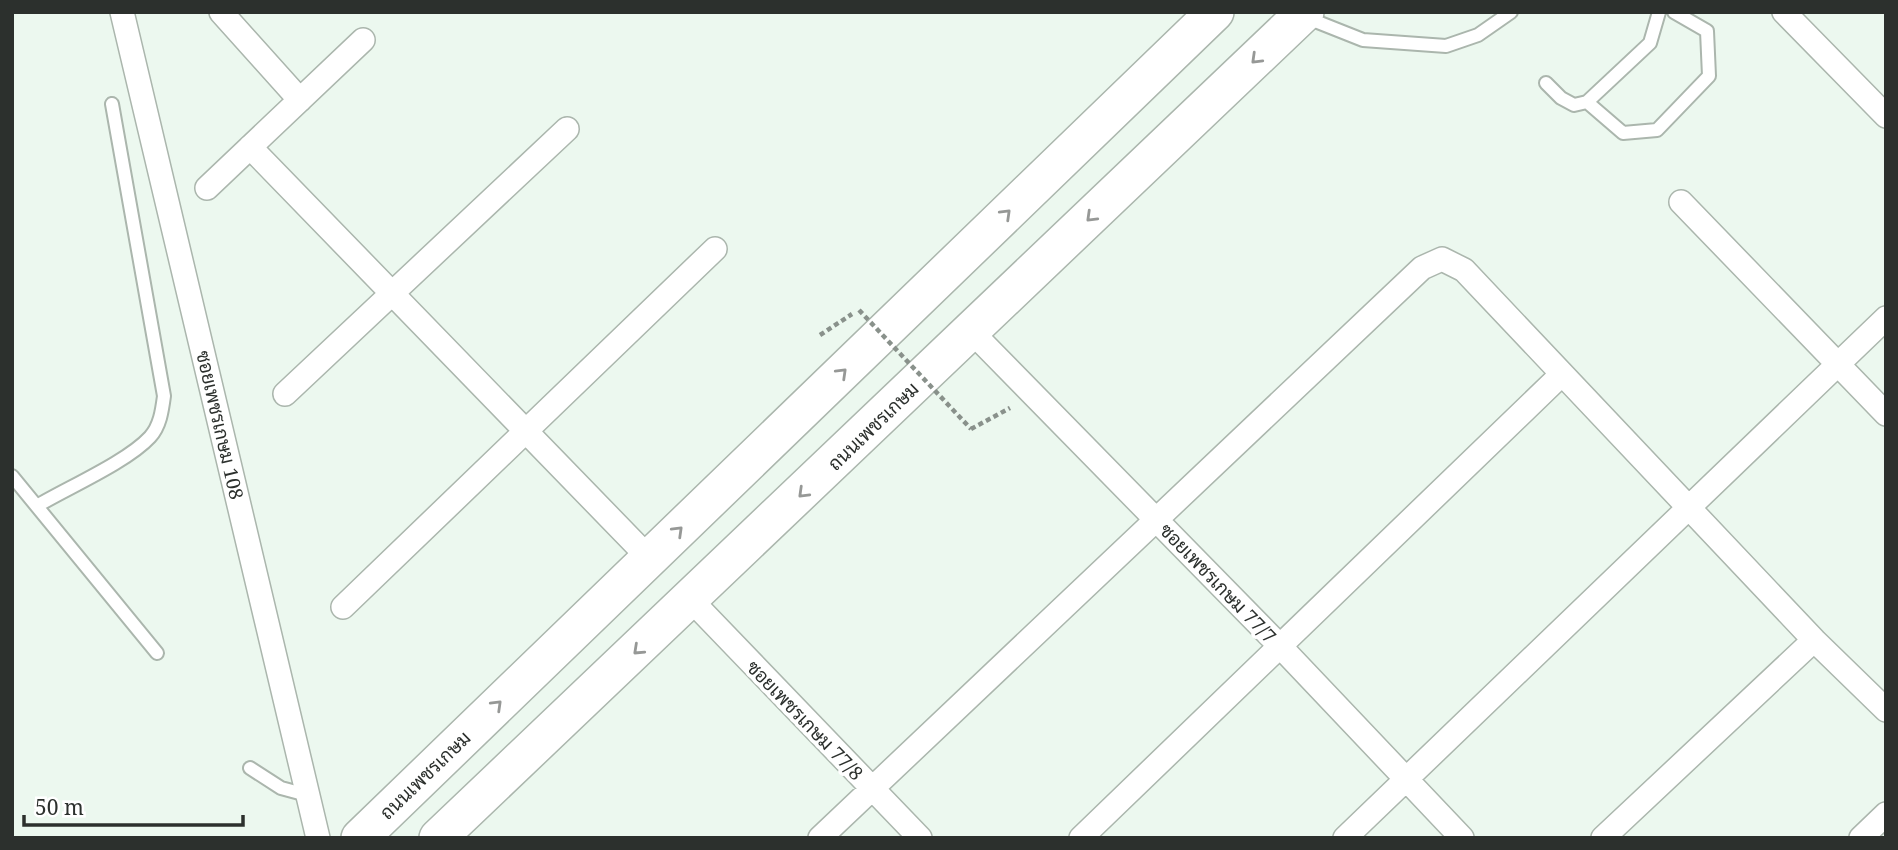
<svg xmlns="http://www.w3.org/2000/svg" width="1898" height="850" font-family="'Noto Serif',Sarabun,serif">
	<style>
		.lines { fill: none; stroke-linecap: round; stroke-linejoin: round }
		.service-casing { stroke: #abb6ad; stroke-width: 16 }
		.minor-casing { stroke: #abb6ad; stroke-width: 26 }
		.primary-casing { stroke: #abb6ad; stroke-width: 40 }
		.path { stroke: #89918b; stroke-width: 4.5; stroke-dasharray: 5 3.5; stroke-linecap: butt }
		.service { stroke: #fff; stroke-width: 12 }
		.minor { stroke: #fff; stroke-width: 23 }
		.primary { stroke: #fff; stroke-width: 37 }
		.path-bridge { stroke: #89918b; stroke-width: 4.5; stroke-dasharray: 5 3.5; stroke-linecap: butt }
		.oneway { stroke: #969896 }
		.labels { text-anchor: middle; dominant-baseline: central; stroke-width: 7; stroke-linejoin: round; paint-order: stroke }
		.street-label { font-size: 19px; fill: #2c302d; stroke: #fff }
	</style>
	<rect width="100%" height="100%" fill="#ecf8ef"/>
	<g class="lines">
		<!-- service casing -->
		<g class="service-casing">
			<path id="service" d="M1305 17 1363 40 1446 46 1478 35 1511 12
				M1546 83 1561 98 1574 105 1587 102 1650 43 1659 12
				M1587 102 1623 133 1657 130 1709 76 1707 31 1674 12
				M12 476 157 653
				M37 506C67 488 127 462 150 437 160 426 162 411 164 396L112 104
				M250 768 281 788 307 795"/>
		</g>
		<!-- minor casing -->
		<g class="minor-casing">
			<path id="minor" d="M122 12 318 838
				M221 12 300 100
				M1784 12 1886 116
				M250 147 649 558
				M207 188 363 40
				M1681 202 1886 414
				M971 331 1278 644 1462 838
				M285 394 567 129
				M691 600 920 838
				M343 607 715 249
				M820 838 1422 268 1442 259 1464 270 1814 640 1886 710
				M1081 838 1562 374
				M1345 838 1886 318
				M1603 838 1814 640
				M1861 838 1886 814"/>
		</g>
		<!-- primary casing -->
		<g class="primary-casing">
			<path id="primary" d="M360 838 1215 12
				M438 838 1305 12"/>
		</g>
		<!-- path -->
		<path class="path" d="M820 335 852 314
			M971 429 1010 408"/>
		<!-- service -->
		<use href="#service" class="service"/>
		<!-- minor -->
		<use href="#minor" class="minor"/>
		<!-- primary -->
		<use href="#primary" class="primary"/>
		<!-- path-bridge -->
		<path class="path-bridge" d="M859 310 971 429"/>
	</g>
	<!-- one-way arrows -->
	<defs><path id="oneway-chevron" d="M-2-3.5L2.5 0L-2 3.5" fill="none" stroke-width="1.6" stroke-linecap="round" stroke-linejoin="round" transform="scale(1.75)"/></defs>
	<g class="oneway">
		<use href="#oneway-chevron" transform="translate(1256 59) rotate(136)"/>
		<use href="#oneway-chevron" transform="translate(1006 214) rotate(-44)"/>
		<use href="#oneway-chevron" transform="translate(1091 217) rotate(136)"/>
		<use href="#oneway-chevron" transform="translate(842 373) rotate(-44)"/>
		<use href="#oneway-chevron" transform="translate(803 493) rotate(136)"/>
		<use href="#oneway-chevron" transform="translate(678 531) rotate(-44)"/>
		<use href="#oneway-chevron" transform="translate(638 650) rotate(137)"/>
		<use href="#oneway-chevron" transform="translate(497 705) rotate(-44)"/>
	</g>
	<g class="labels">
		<!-- street labels -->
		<g class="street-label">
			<text transform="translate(220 425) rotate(77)">ซอยเพชรเกษม 108</text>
			<text transform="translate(873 426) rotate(-44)">ถนนเพชรเกษม</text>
			<text transform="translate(1218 583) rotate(46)">ซอยเพชรเกษม 77/7</text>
			<text transform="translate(805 720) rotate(46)">ซอยเพชรเกษม 77/8</text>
			<text transform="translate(425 775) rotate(-44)">ถนนเพชรเกษม</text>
		</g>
	</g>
	<!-- border -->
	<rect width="1898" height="850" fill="none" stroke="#2c302d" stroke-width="28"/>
	<!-- scale -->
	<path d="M24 815v10h219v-10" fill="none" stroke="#2c302d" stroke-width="3.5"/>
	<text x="35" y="815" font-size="21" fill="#2c302d" stroke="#ffffff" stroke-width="5" paint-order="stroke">50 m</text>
</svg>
